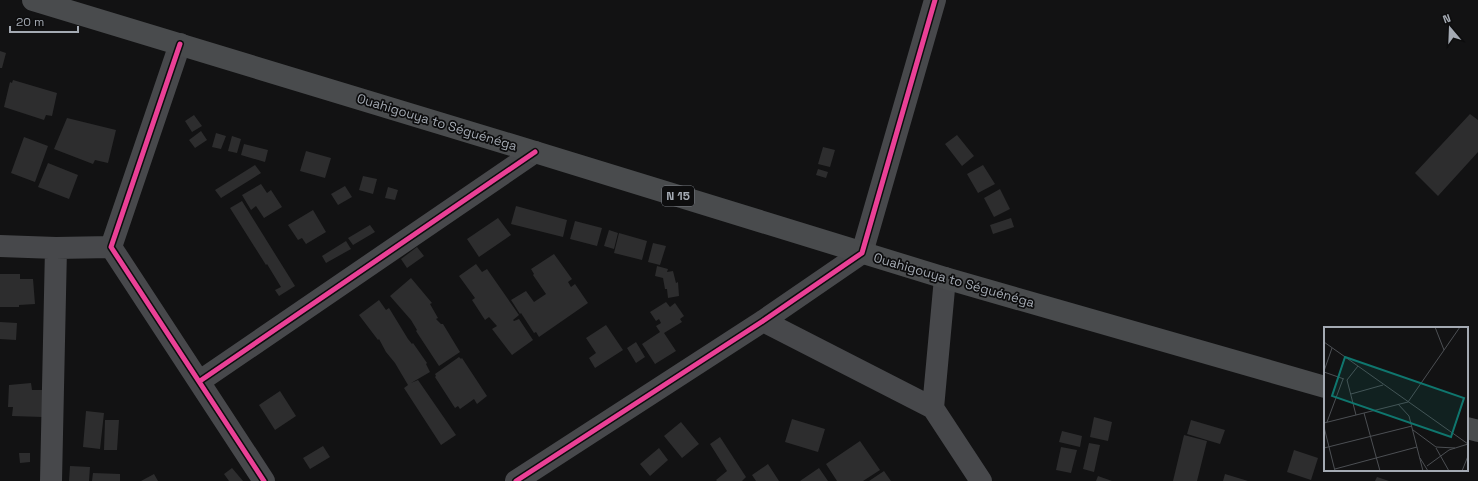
<svg xmlns="http://www.w3.org/2000/svg" width="1478" height="481" font-family="'Space Grotesk',sans-serif">
	<style>
		.building { fill: #2d2d2e }
		.lines { fill: none; stroke-linecap: round; stroke-linejoin: round }
		.street { stroke: #47484b; stroke-width: 22 }
		.primary { stroke: #494b4d; stroke-width: 22 }
		.cycleway-casing { stroke: #0d0d0e; stroke-width: 8 }
		.cycleway { stroke: #ea4096; stroke-width: 5 }
		.labels { text-anchor: middle; dominant-baseline: central; stroke-width: 3.5; stroke-linejoin: round; paint-order: stroke }
		.shield { fill: #0d0d0e; stroke: #777b82; stroke-width: 1 }
		.shield-label { font-size: 12px; font-weight: bold; fill: #a4aab3 }
		.street-label { font-size: 13px; fill: #a4aab3; stroke: #0d0d0e }
		.inset-road { fill: none; stroke: #4c4f53; stroke-width: 1 }
		.view { fill: #0f766e; fill-opacity: 0.15; stroke: #0f766e; stroke-width: 2 }
		.inset-edge { fill: none; stroke: #a4aab3; stroke-width: 2 }
	</style>
	<rect width="100%" height="100%" fill="#121213"/>
	<!-- building -->
	<path class="building" d="M0 51 6 53 2 68H0Z
		M13 80 57 93 52 116 46 115 44 120 4 107 10 82 12 83Z
		M1470 114 1478 120V152L1438 196 1415 173Z
		M194 115 202 126 192 132 185 121Z
		M67 118 116 130 108 163 95 160 93 164 54 149Z
		M201 131 207 140 195 148 189 140Z
		M216 133 226 136 221 149 212 147Z
		M957 135 974 156 962 166 945 144Z
		M232 136 241 139 237 153 228 151Z
		M24 137 48 146 35 182 11 173Z
		M244 144 268 150 265 162 241 155Z
		M823 147 835 150 830 167 818 164Z
		M306 151 331 158 325 178 300 171Z
		M48 163 78 175 69 199 38 187Z
		M255 165 261 173 221 198 215 190Z
		M983 165 995 184 978 193 967 174Z
		M818 169 828 172 826 178 816 175Z
		M363 176 377 179 373 194 359 190Z
		M261 184 267 193 271 190 282 207 264 218 256 206 251 210 242 195Z
		M345 186 352 197 338 205 331 194Z
		M388 187 398 190 395 200 385 198Z
		M1000 189 1010 209 994 217 984 198Z
		M242 201 295 286 279 296 275 290 281 287 267 264 266 265 230 208Z
		M516 206 567 220 563 237 511 224Z
		M313 210 326 232 306 244 302 238 298 240 288 225Z
		M498 218 511 235 479 257 467 239Z
		M1011 218 1014 227 993 234 990 225Z
		M575 221 602 228 597 246 570 239Z
		M370 225 375 232 353 245 348 238Z
		M609 230 618 233 614 249 604 246Z
		M619 233 647 241 642 260 614 253Z
		M346 241 351 249 326 263 322 256Z
		M653 243 666 246 660 265 648 262Z
		M417 247 424 256 407 268 401 259Z
		M554 254 572 279 568 282 571 287 575 284 588 303 539 337 536 332 534 333 521 313 520 314 511 300 526 291 534 302 546 294 533 275 534 274 531 269Z
		M476 264 482 272 487 269 519 315 513 320 514 321 519 319 533 340 512 355 492 329 497 326 489 317 485 320 472 300 475 298 459 276Z
		M657 266 668 269 667 272 673 271 676 283 678 282 679 296 668 298 667 289H665L663 278 655 276Z
		M0 274H20V279H33L35 304 19 305V307H0Z
		M411 278 432 303 430 304 438 318 436 319 441 324H443L460 352 439 366 416 331 417 330 411 320 390 296Z
		M379 300 386 310 389 308 408 339 412 344 413 343 427 363 426 364 430 372 411 383 418 380 456 435 441 445 404 388 408 385 395 363 386 352 379 339 378 340 359 315Z
		M666 302 670 307 675 303 684 316 680 319 682 322 664 333 676 351 655 364 642 344 660 332 656 326 661 323 659 319 656 321 650 312Z
		M0 322 17 323 16 340 0 339Z
		M606 325 623 350 595 368 589 358 596 353 586 338Z
		M636 342 645 357 636 363 627 348Z
		M459 357 461 359 462 358 487 396 477 404 474 399 460 409 458 406 455 408 435 377 436 376 435 374Z
		M31 383 32 390H45L43 417 12 416 13 407H8L9 385Z
		M280 391 296 416 275 430 259 405Z
		M86 411 104 413 100 449 83 447Z
		M1094 417 1112 422 1108 441 1090 437Z
		M792 419 825 429 818 452 785 442Z
		M105 420H119L117 450H104Z
		M1191 420 1225 430 1220 444 1187 434Z
		M681 422 699 444 682 458 664 436Z
		M1062 431 1082 436 1080 447 1059 442Z
		M1184 435 1207 441 1197 481H1173Z
		M720 437 746 477 742 481H717L716 480 727 471 710 444Z
		M860 441 880 470 863 481H837L826 464Z
		M1089 443 1100 445 1094 472 1083 469Z
		M323 446 330 457 310 469 303 458Z
		M1061 447 1077 450 1071 473 1056 470Z
		M659 448 668 460 650 476 640 464Z
		M1294 450 1318 458 1311 480 1287 472Z
		M19 453H30V462L20 463Z
		M768 464 779 481H756L752 475Z
		M70 466 90 467 89 481H69Z
		M232 468 243 481H229L224 474Z
		M819 468 828 481H800Z
		M884 471 891 481H869Z
		M93 473 120 474V481H92Z
		M154 474 158 481H141Z
		M1225 474 1248 481H1223Z
		M1098 476 1112 481H1096Z
		M1377 477 1389 481H1375Z"/>
	<g class="lines">
		<!-- street -->
		<path class="street" d="M180 44 111 247 264 481
			M0 246 56 248 111 247
			M763 321 933 408 981 481
			M200 381 535 152
			M933 408 945 278
			M51 481 56 248
			M516 481 763 321 862 253 935 0"/>
		<!-- primary -->
		<path class="primary" d="M33 0 535 152 945 278 1325 387
			M1467 428 1478 431"/>
		<!-- cycleway casing -->
		<g class="cycleway-casing">
			<path id="cycleway" d="M180 44 111 247 264 481
				M200 381 535 152
				M516 481 763 321 862 253 935 0"/>
		</g>
		<!-- cycleway -->
		<use href="#cycleway" class="cycleway"/>
	</g>
	<g class="labels">
		<!-- shield labels -->
		<rect class="shield" x="662" y="186" width="32" height="20" rx="3"/>
		<g class="shield-label">
			<text x="678" y="196">N 15</text>
		</g>
		<!-- street labels -->
		<g class="street-label">
			<text transform="translate(437 122) rotate(17)">Ouahigouya to Séguénéga</text>
			<text transform="translate(954 280) rotate(16)">Ouahigouya to Séguénéga</text>
		</g>
	</g>
	<!-- overview -->
	<g transform="translate(1324 327)">
		<rect width="144" height="144" fill="#121213"/>
		<path class="inset-road" d="M111 0 120 23M0 15 144 117M0 44 8 21M0 45 20 52M27 67 59 58M74 77 85 89 99 144M40 86 56 144M32 88 23 53 34 39M3 95 19 52M0 96 84 75 136 0M0 100 11 144M89 103 112 120 131 121M0 121 88 99M112 121 125 144M96 131 104 144M103 139 125 123 144 117M11 142 93 120M138 144 144 129"/>
		<path class="view" d="M21 30 140 71 127 110 8 69Z"/>
		<rect width="144" height="144" class="inset-edge"/>
	</g>
	<!-- north arrow -->
	<g transform="translate(1450 28) rotate(341)" stroke="#0d0d0e" stroke-width="3" paint-order="stroke">
	<path d="M0-3L7 15L0 10L-7 15Z" fill="#a4aab3"/>
	<text y="-6" font-size="11" font-weight="bold" text-anchor="middle" fill="#a4aab3">N</text>
	</g>
	<!-- scale -->
	<path d="M10 26v6h68v-6" fill="none" stroke="#a4aab3" stroke-width="2"/>
	<text x="16" y="26" font-size="12" fill="#a4aab3" stroke="#0d0d0e" stroke-width="3" paint-order="stroke">20 m</text>
</svg>
